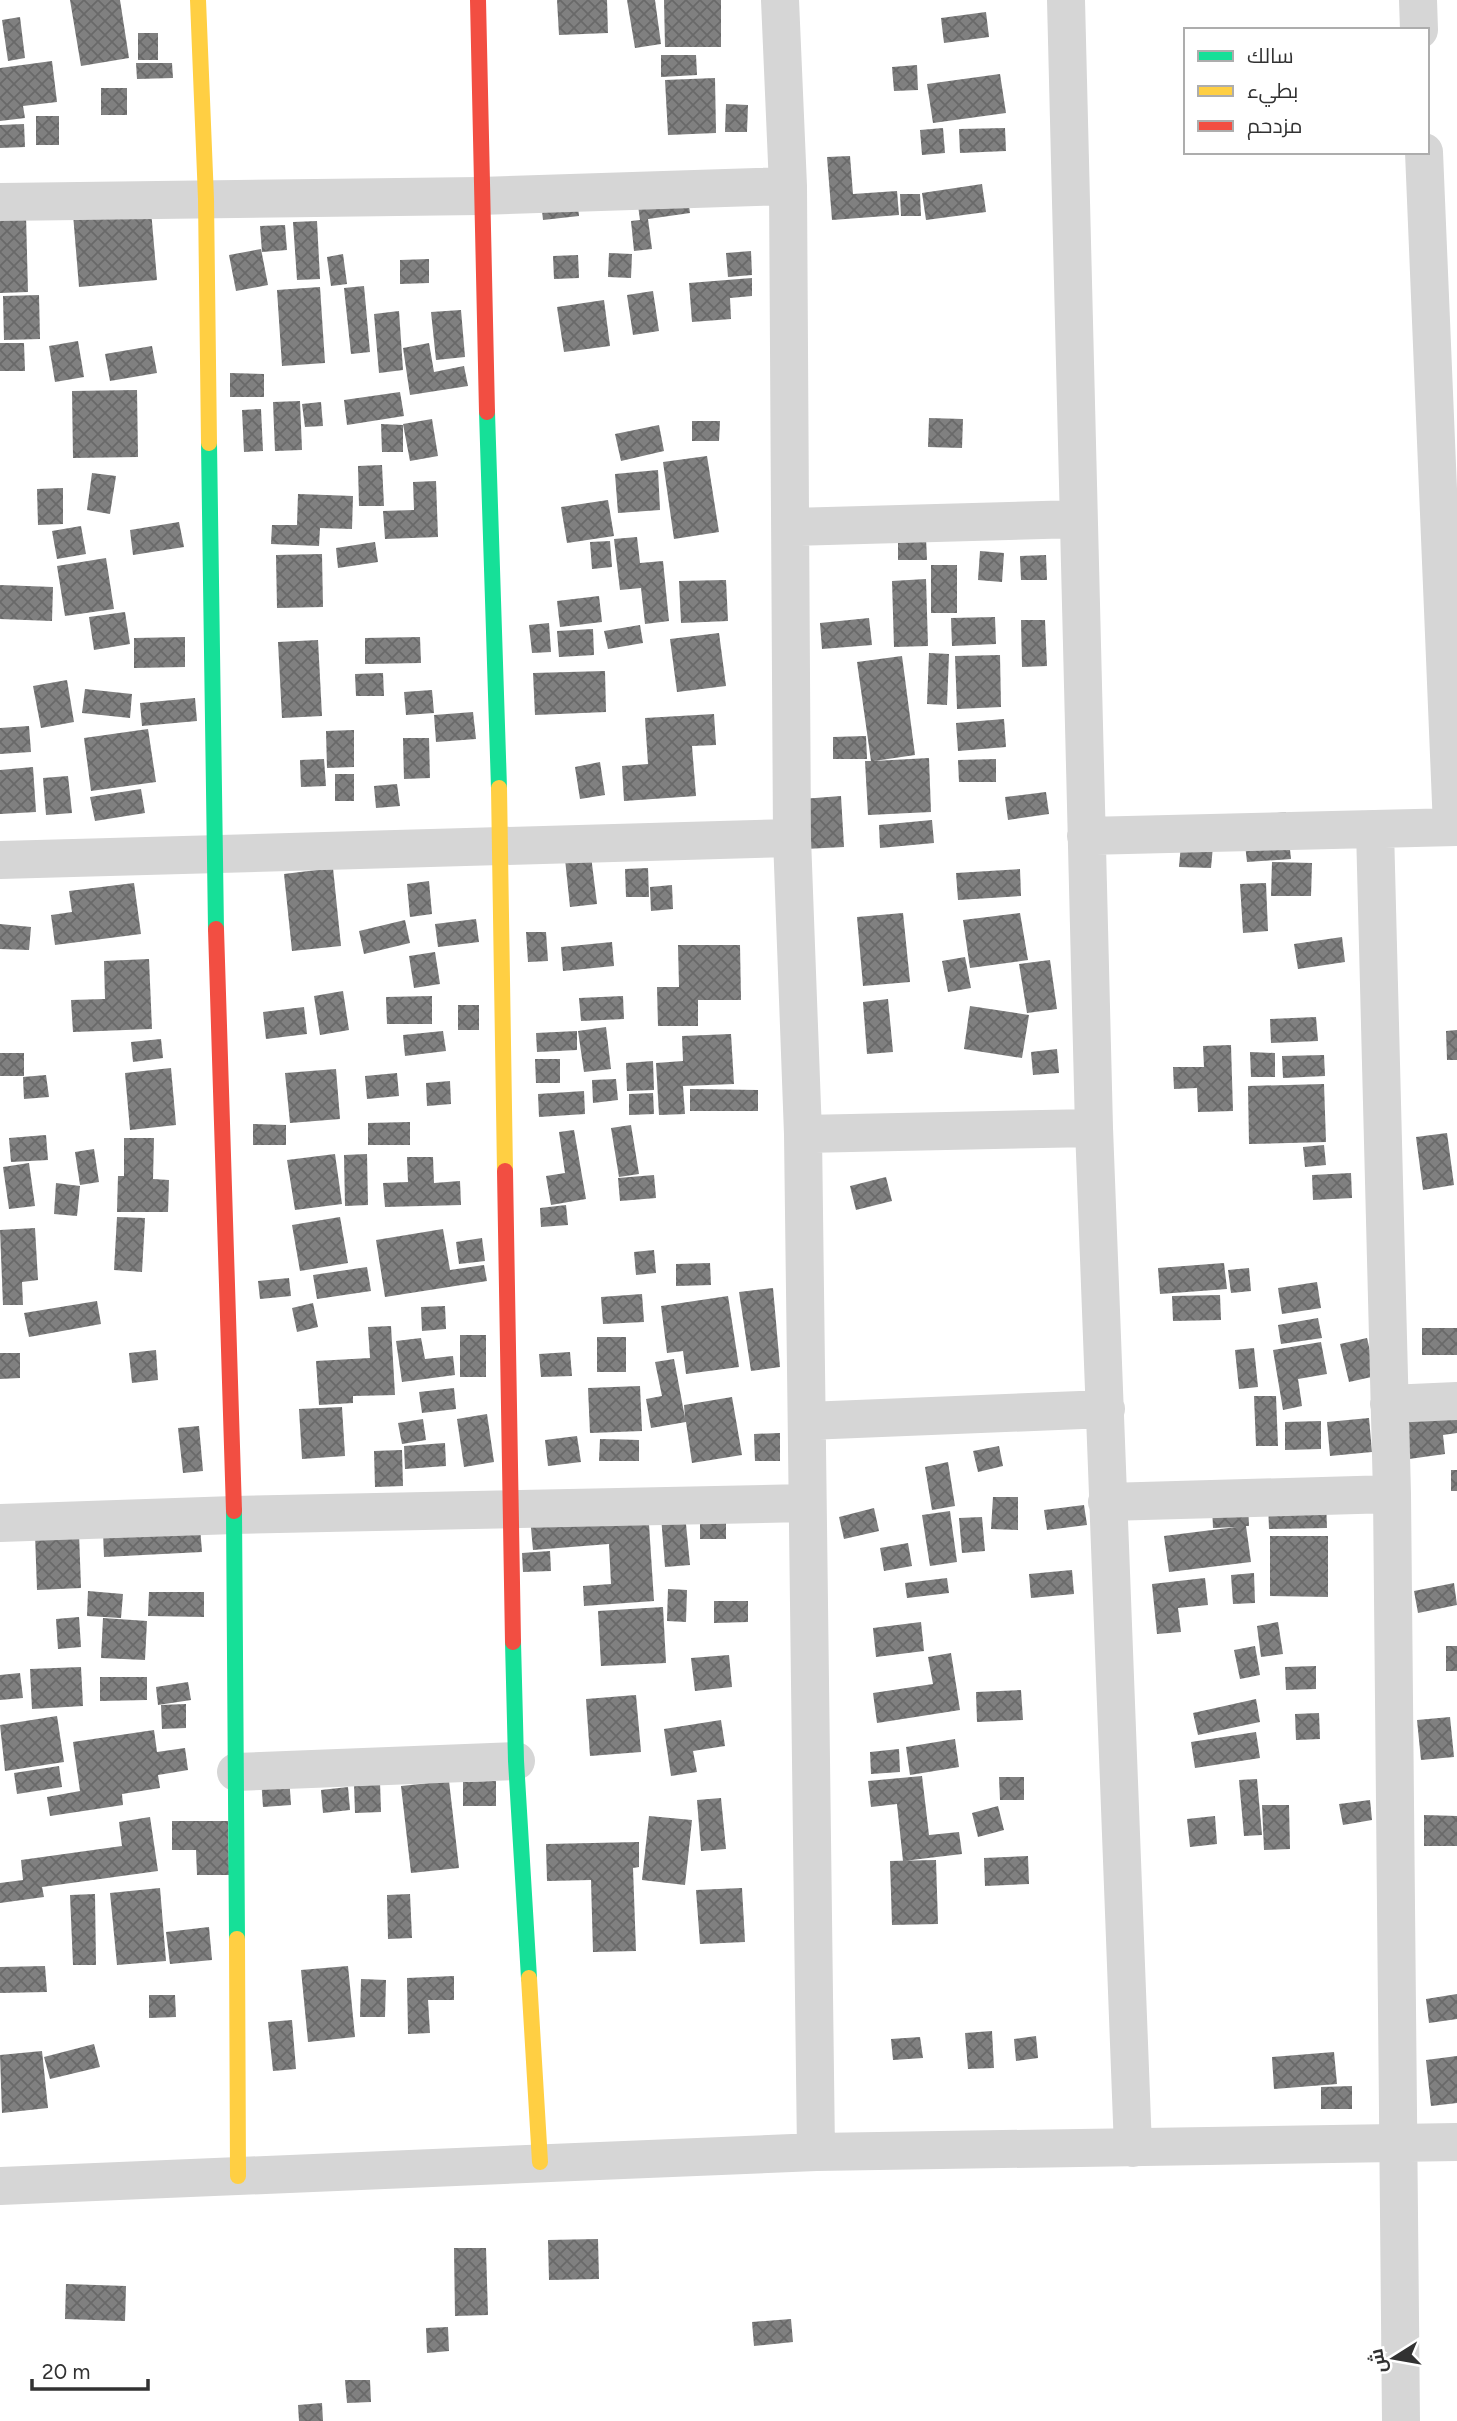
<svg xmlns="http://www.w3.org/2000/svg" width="1457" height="2421" font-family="Figtree,Cairo,sans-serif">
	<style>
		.building { fill: url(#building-cross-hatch) }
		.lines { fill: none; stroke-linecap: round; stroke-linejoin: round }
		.street { stroke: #d6d6d6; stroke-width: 38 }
		.fast { stroke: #16e098; stroke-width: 16 }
		.slow { stroke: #ffcf43; stroke-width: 16 }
		.jam { stroke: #f24e42; stroke-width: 16 }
	</style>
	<defs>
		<pattern id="building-cross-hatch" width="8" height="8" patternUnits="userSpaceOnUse" patternTransform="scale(1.75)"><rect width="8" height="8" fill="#808080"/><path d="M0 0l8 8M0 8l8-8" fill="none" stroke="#696969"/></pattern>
	</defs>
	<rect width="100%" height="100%" fill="#fff"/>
	<!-- building -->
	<path class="building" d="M70 0H120L129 58 81 66Z
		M557 0H607L608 33 559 35Z
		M627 0H655L661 44 635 48Z
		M664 0H721V47H665Z
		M986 12 989 37 944 43 941 18Z
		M20 17 25 58 8 61 2 20Z
		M138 33H158V60H138Z
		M661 55H696L697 75 661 77Z
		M52 61 57 102 23 106 25 118 0 121V68Z
		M136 63H172L173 78 137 79Z
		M917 65 918 90 894 91 892 67Z
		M1000 74 1006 113 933 123 927 84Z
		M715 78 716 133 668 135 665 80Z
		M101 88H127V115H101Z
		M726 104 748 105 747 132H725Z
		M36 116H59V145H36Z
		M24 124 25 147 0 148V125Z
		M943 128 945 153 922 155 920 130Z
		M1005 128 1006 151 960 153 959 129Z
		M850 156 853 194 897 191 899 215 832 220 827 157Z
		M686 184 690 213 648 219 652 249 634 251 631 221 640 220 636 191Z
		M982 184 986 212 926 220 922 193Z
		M576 188 579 216 543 220 540 192Z
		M900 194H920L921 216H901Z
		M151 210 157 280 79 287 73 214Z
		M26 215 28 292 0 293V216Z
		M317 221 320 279 297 280 293 222Z
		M285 225 287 250 262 252 260 226Z
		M261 249 268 285 236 291 229 255Z
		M751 251 752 275 728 277 726 253Z
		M609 253 632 254 631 278 608 277Z
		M343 254 347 284 331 286 327 257Z
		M578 255 579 278 554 279 553 256Z
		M429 259V283L400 284V260Z
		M752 278V296L730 298 731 319 692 322 689 283Z
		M364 286 370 352 351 354 344 288Z
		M320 287 325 363 282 366 277 290Z
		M653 291 659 331 633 335 627 295Z
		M39 295 40 339 4 340 3 296Z
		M604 300 610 346 564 352 557 307Z
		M461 310 465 357 436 360 431 312Z
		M399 311 403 370 379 373 374 314Z
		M78 341 84 377 55 382 49 346Z
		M0 343H24L25 371H0Z
		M429 343 434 372 464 366 468 386 410 395 403 348Z
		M152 346 157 373 110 381 105 354Z
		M230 373 264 374V397H230Z
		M137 390 138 457 73 458 72 391Z
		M400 392 404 416 347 425 344 400Z
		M300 401 302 450 275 451 273 402Z
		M321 402 323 426 305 427 302 404Z
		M261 409 263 451 244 452 242 410Z
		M929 418 963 419 962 448 928 447Z
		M432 419 438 456 410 461 403 424Z
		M692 421H720L719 441H692Z
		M381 424 403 425V452H382Z
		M659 425 664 451 621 461 615 434Z
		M707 456 719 532 674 539 663 462Z
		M382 465 384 506H359L358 466Z
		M658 470 660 510 618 513 615 474Z
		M92 473 116 476 110 514 87 510Z
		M436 481 438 537 385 539 383 511 414 510 413 482Z
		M63 488V524L38 525 37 489Z
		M298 494 353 496 352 529 320 528 319 546 271 544 272 525H297Z
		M608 500 614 536 567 543 561 507Z
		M179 522 184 547 133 555 130 530Z
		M81 526 86 554 57 559 52 531Z
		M637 537 640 563 663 561 669 621 645 624 641 588 620 590 614 539Z
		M898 538H926L927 560H898Z
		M610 541 612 567 592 569 590 542Z
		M375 542 378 562 338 568 336 548Z
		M980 551 1004 553 1002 582 978 580Z
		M322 554 323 607 277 608 276 555Z
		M1046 555 1047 580H1021L1020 556Z
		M106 558 114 609 65 616 57 566Z
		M931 565H957V613H931Z
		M926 579 928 646 894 647 892 581Z
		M726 580 728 621 681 623 679 581Z
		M0 585 53 587 52 621 0 619Z
		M599 596 602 622 560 627 557 601Z
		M125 612 130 644 94 650 89 617Z
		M995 617 996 644 952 646 951 618Z
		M869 618 872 645 822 649 820 623Z
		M1021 620H1045L1047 666 1022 667Z
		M549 623 551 652 532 653 529 625Z
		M640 625 643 643 608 649 604 631Z
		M593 629 594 655 559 657 557 631Z
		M719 633 726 686 677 692 670 639Z
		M185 637V667L134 668V638Z
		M420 637 421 663 365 664V638Z
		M318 640 322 716 282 718 278 642Z
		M929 653 949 654 947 705 927 704Z
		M1000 655 1001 707 957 709 955 656Z
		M902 656 915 755 874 761 929 758 931 812 868 815 865 761H871L857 662Z
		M605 671 606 712 535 715 533 673Z
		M383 673 384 696H356L355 674Z
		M67 680 74 722 41 728 33 686Z
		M85 689 132 694 130 718 82 713Z
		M432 690 434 713 406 715 404 692Z
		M195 698 197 721 142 726 140 703Z
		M473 712 476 739 436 742 434 715Z
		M714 714 716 745 692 746 696 796 624 801 622 766 648 764 645 718Z
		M1004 719 1006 747 958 751 956 723Z
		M29 726 31 752 0 754V728Z
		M148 729 156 782 91 791 84 738Z
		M354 730V767L327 768 326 731Z
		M866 736 867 759H833V737Z
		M403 738H429L430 778 404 779Z
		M324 759 326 786 301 787 300 760Z
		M996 759V782H959L958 760Z
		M600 762 605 795 580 799 575 767Z
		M33 767 36 812 0 814V770Z
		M335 774H354V801H335Z
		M68 776 72 813 46 815 43 778Z
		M397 784 400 806 376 808 374 786Z
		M141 789 145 813 95 821 90 797Z
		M1046 792 1049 814 1008 820 1005 797Z
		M841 796 844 847 805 849 802 799Z
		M1286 812 1291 859 1247 862 1242 817Z
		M932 820 934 843 880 848 879 825Z
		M1181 844 1213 846 1211 868 1179 867Z
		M591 856 597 904 570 907 565 859Z
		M1272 862 1312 863 1311 896H1271Z
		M333 868 341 946 292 951 284 874Z
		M648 868 649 897H626L625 869Z
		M1020 869 1021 896 958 900 956 873Z
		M429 881 432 914 410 917 407 884Z
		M134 883 141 934 55 945 51 915 72 912 69 891Z
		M1266 883 1268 931 1243 933 1240 884Z
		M672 885 673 909 651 911 650 887Z
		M903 913 910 982 863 986 857 917Z
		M1020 913 1028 960 970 968 963 920Z
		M476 919 479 942 438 947 435 924Z
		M405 920 410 943 364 954 359 931Z
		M0 924 31 927 29 950 0 949Z
		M526 932H546L548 961 528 962Z
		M1342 937 1345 962 1298 969 1294 944Z
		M612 942 614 966 563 971 561 947Z
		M678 945H740L741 1000H698V1026H658L657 987H679Z
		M435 952 440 984 414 988 409 956Z
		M965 957 971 988 948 992 942 961Z
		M149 959 152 1029 73 1032 71 1000 105 999 104 961Z
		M1050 960 1057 1009 1027 1013 1019 964Z
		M343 991 349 1030 320 1035 314 996Z
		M432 996V1024H387L386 997Z
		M623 996 624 1019 581 1021 579 998Z
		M888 999 893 1052 867 1054 863 1002Z
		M458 1005H479V1030H458Z
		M970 1006 1029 1015 1022 1058 964 1049Z
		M304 1007 307 1034 266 1039 263 1012Z
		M1316 1017 1318 1041 1271 1043 1270 1019Z
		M606 1027 611 1069 584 1072 578 1031Z
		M1457 1030V1060H1447L1446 1031Z
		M443 1031 446 1051 405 1056 403 1035Z
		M577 1031V1050L537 1052 536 1033Z
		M731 1034 734 1084 683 1086 685 1114 659 1115 656 1063 683 1061 682 1036Z
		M161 1039 163 1058 133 1062 131 1042Z
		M1231 1045 1233 1111 1198 1112 1197 1088 1174 1089 1173 1067H1204L1203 1046Z
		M1057 1049 1059 1073 1033 1075 1031 1052Z
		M1250 1052 1275 1053V1077H1251Z
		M0 1053H24V1076H0Z
		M1324 1055 1325 1076 1283 1078 1282 1056Z
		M535 1059H560V1083H536Z
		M653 1061 654 1090 627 1091 626 1063Z
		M171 1068 176 1125 130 1130 125 1073Z
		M336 1069 340 1119 290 1123 285 1073Z
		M397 1073 399 1096 367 1099 365 1076Z
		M46 1075 49 1097 24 1099 23 1077Z
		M616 1079 618 1100 593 1103 592 1080Z
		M450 1081 451 1104 427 1106 426 1083Z
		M1324 1084 1326 1142 1249 1144 1248 1086Z
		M690 1089 758 1090V1111H690Z
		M584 1091 585 1114 539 1117 538 1094Z
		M653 1093 654 1114 629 1115V1094Z
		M410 1122V1145H368V1123Z
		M253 1124 286 1125V1145H253Z
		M631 1125 639 1174 619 1177 611 1128Z
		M574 1130 586 1199 551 1205 546 1176 565 1173 559 1132Z
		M1447 1133 1454 1185 1423 1190 1416 1137Z
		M46 1135 48 1160 11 1162 9 1138Z
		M124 1138H154L153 1179 169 1180 168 1212H117L118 1176H124Z
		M1324 1145 1326 1165 1305 1167 1303 1147Z
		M94 1149 99 1182 80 1185 75 1152Z
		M335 1154 342 1204 295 1210 287 1160Z
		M367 1154 368 1205 345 1206 344 1155Z
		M407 1157H433L434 1183 460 1181 461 1205 385 1207 383 1183 408 1182Z
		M29 1163 35 1206 9 1209 3 1167Z
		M1351 1173 1352 1198 1313 1200 1312 1175Z
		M654 1175 656 1198 620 1201 618 1178Z
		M886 1177 892 1201 856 1210 850 1186Z
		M56 1183 80 1186 77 1216 54 1214Z
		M566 1205 568 1225 541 1227 540 1208Z
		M117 1217 145 1218 142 1272 114 1270Z
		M340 1217 348 1263 300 1271 292 1225Z
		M35 1228 38 1280 22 1282 23 1305H3L0 1230Z
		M443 1229 450 1270 484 1265 487 1281 385 1297 376 1240Z
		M482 1238 485 1261 459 1264 456 1242Z
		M654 1250 656 1273 636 1275 634 1252Z
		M710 1263 711 1285 676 1286V1264Z
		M1224 1263 1227 1289 1160 1294 1158 1268Z
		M367 1267 371 1291 317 1299 313 1275Z
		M1249 1268 1251 1291 1231 1293 1228 1270Z
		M289 1278 291 1296 260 1299 258 1281Z
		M1317 1282 1321 1308 1282 1314 1278 1288Z
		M773 1288 780 1367 751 1371 739 1292Z
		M642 1294 644 1322 603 1324 601 1297Z
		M1220 1295 1221 1320 1173 1321 1172 1296Z
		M728 1296 739 1367 686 1374 683 1351 667 1353 661 1306Z
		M97 1301 101 1324 29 1337 24 1313Z
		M313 1303 318 1327 297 1332 292 1308Z
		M445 1306 446 1329 422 1331 421 1307Z
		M1318 1318 1322 1338 1281 1344 1278 1325Z
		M391 1326 395 1395 353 1396V1403L319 1405 316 1361 370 1358 368 1327Z
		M1422 1328H1457V1355H1422Z
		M460 1335H486V1377H460Z
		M597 1337H626V1372H597Z
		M421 1338 425 1359 453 1356 455 1375 402 1382 396 1341Z
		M1367 1338 1376 1376 1349 1382 1340 1344Z
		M1321 1342 1327 1374 1298 1379 1302 1406 1283 1410 1273 1350Z
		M1254 1348 1258 1387 1239 1389 1235 1350Z
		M156 1350 158 1380 132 1383 129 1353Z
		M570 1352 572 1376 541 1377 539 1354Z
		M0 1353H20V1378L0 1379Z
		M674 1359 685 1418 684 1405 732 1397 742 1455 692 1463 686 1422 651 1428 646 1399 662 1396 655 1362Z
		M640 1386 642 1431 590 1433 588 1388Z
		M454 1388 456 1409 422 1413 419 1392Z
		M1254 1396H1276L1278 1446H1256Z
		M342 1407 345 1456 302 1459 299 1409Z
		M1457 1409V1433L1443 1435 1445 1454 1409 1459 1403 1417Z
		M487 1414 494 1462 464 1467 457 1419Z
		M1369 1418 1372 1452 1330 1456 1327 1422Z
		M423 1419 426 1440 402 1444 398 1423Z
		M1321 1421V1449L1285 1450V1422Z
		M199 1426 203 1471 183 1473 178 1428Z
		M780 1433V1461H755L754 1434Z
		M577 1436 581 1462 548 1466 545 1440Z
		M600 1439 639 1440V1461H599Z
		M445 1443 446 1466 405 1469 404 1446Z
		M999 1446 1003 1466 978 1472 973 1451Z
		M402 1450 403 1486 375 1487 374 1451Z
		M948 1462 955 1506 932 1510 925 1467Z
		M1451 1470H1457V1491H1451Z
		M993 1497H1018V1530L991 1529Z
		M1326 1500 1327 1528 1269 1529 1268 1502Z
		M1248 1503 1249 1526H1246L1251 1562 1169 1572 1164 1536 1236 1527 1213 1528 1212 1505Z
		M1084 1505 1087 1525 1047 1530 1044 1510Z
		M874 1508 879 1531 844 1539 839 1517Z
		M648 1509 654 1601 584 1606 583 1586 611 1584 609 1544 533 1550 530 1517Z
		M950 1511 957 1562 930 1566 922 1515Z
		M685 1514 690 1565 665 1567 661 1516Z
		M982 1517 985 1551 962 1553 959 1518Z
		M700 1519H726V1539H700Z
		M200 1527 202 1552 104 1557 103 1532Z
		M79 1533 81 1588 37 1590 35 1534Z
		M1270 1536H1328V1597L1270 1596Z
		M908 1543 912 1566 884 1571 880 1548Z
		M550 1551 551 1571 523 1572 522 1553Z
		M1072 1570 1074 1594 1031 1598 1029 1574Z
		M1254 1573 1255 1603 1233 1604 1231 1575Z
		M947 1578 949 1593 907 1598 905 1583Z
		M1205 1578 1208 1605 1178 1608 1181 1632 1157 1634 1152 1584Z
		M1454 1583 1457 1605 1418 1613 1414 1591Z
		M668 1589 687 1590 686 1622 667 1621Z
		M88 1591 123 1594 121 1618 87 1616Z
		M149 1592H204V1617L148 1616Z
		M714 1601H748V1622L714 1623Z
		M663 1607 666 1663 601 1666 598 1611Z
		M79 1617 81 1647 58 1649 56 1619Z
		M103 1618 147 1621 145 1660 101 1658Z
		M921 1622 924 1651 876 1657 873 1628Z
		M1278 1622 1283 1654 1261 1657 1257 1626Z
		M1255 1646 1260 1675 1240 1679 1234 1650Z
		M1446 1646H1457V1671H1446Z
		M951 1653 960 1710 877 1723 873 1693 933 1684 928 1657Z
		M729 1655 732 1687 695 1691 691 1658Z
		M1316 1666V1689L1286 1690 1285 1667Z
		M81 1667 83 1706 32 1709 30 1669Z
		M20 1673 23 1698 0 1700V1675Z
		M100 1677H147V1700L100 1701Z
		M188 1682 191 1700 158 1705 156 1687Z
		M1021 1690 1023 1720 977 1722 976 1692Z
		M636 1695 641 1752 590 1756 586 1699Z
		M1256 1699 1260 1722 1198 1735 1193 1713Z
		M186 1704V1728L162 1729 161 1705Z
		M1319 1713 1320 1739 1296 1740 1295 1714Z
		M57 1716 64 1762 5 1771 0 1725Z
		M1450 1717 1454 1757 1421 1760 1417 1720Z
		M721 1720 725 1746 693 1751 697 1772 671 1776 664 1729Z
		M154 1730 157 1752 185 1748 188 1770 158 1775 160 1788 122 1794 123 1805 50 1816 47 1797 80 1791 73 1742Z
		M1256 1732 1260 1758 1195 1768 1191 1742Z
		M955 1739 959 1767 910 1775 906 1747Z
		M899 1749 900 1772 871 1774 870 1752Z
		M288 1761 291 1805 263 1807 260 1763Z
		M59 1766 62 1787 17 1794 14 1773Z
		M922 1776 929 1835 959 1832 962 1854 903 1861 897 1804 871 1807 868 1781Z
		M999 1777H1024V1800H1000Z
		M1257 1779 1262 1835 1244 1836 1239 1780Z
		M449 1781 459 1868 411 1873 401 1786Z
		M496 1781V1806H463V1782Z
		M380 1782 381 1812 355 1813 354 1783Z
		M348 1787 350 1810 323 1813 321 1790Z
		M721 1798 726 1849 701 1851 697 1800Z
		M1370 1800 1372 1820 1343 1825 1339 1804Z
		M1262 1805H1289L1290 1849 1264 1850Z
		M998 1806 1004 1830 978 1837 972 1813Z
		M1424 1815 1457 1816V1846H1424Z
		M649 1816 692 1820 685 1885 642 1880Z
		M1215 1816 1217 1844 1190 1847 1187 1819Z
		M150 1817 158 1871 42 1887 44 1897 0 1903V1883L23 1880 21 1860 122 1846 119 1822Z
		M172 1821H228L229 1875H197L196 1850H172Z
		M639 1842V1867L633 1868 636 1951 593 1952 591 1880 547 1881 546 1844Z
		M1028 1856 1029 1884 985 1886 984 1858Z
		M936 1860 938 1924 892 1925 890 1861Z
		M160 1888 166 1961 117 1965 110 1893Z
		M742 1888 745 1942 700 1944 696 1890Z
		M95 1894 96 1965H73L70 1895Z
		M410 1894 412 1938 388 1939 387 1895Z
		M209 1927 212 1960 170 1964 166 1932Z
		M45 1966 47 1992 0 1993V1967Z
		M348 1966 355 2037 308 2042 301 1970Z
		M454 1976V2000H428L430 2033 408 2034 407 1978Z
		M361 1979 386 1980 385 2017H360Z
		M1457 1994V2019L1429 2023 1426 1999Z
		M149 1995H175L176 2017 149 2018Z
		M292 2020 296 2069 273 2071 268 2022Z
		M992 2031 994 2068 968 2069 965 2033Z
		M1036 2036 1038 2058 1016 2061 1014 2039Z
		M920 2037 923 2058 893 2060 891 2039Z
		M94 2044 100 2067 50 2079 44 2057Z
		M42 2051 48 2108 2 2113 0 2055Z
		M1334 2052 1337 2084 1274 2089 1272 2057Z
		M1457 2056V2103L1431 2106 1426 2060Z
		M1352 2086V2109H1321V2087Z
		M598 2239 599 2279 549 2280 548 2240Z
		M454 2248H486L488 2315 455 2316Z
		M66 2284 126 2286 125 2321 65 2319Z
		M791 2319 793 2342 754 2346 752 2322Z
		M448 2327 449 2351 427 2353 426 2328Z
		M345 2380H370L371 2402 347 2403Z
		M322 2403 323 2421H299L298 2405Z"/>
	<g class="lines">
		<!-- street -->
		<path class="street" d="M780 0 788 186 792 838 803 1134 816 2152
			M1066 0 1094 1128 1133 2148
			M1418 0 1419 30
			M1424 152 1452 827
			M0 202 480 196 788 186
			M791 527 1078 519
			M1375 829 1392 1494 1401 2421
			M1086 836 1457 827
			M0 860 792 838
			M803 1134 1094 1128
			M1389 1404 1457 1401
			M807 1421 1106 1409
			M1107 1502 1392 1494
			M0 1523 234 1515 806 1503
			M236 1772 516 1761
			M0 2186 816 2152 1457 2142"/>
		<!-- fast -->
		<path class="fast" d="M487 412 499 788
			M209 443 216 929
			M234 1511 237 1939
			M513 1642 516 1761 529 1978"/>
		<!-- slow -->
		<path class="slow" d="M198 0 206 199 209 443
			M499 788 505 1171
			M237 1939 238 2176
			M529 1978 540 2162"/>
		<!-- jam -->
		<path class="jam" d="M478 0 487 412
			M216 929 234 1511
			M505 1171 513 1642"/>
	</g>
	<!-- legend -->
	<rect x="1184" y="28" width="245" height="126" fill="#ffffff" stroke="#adadad" stroke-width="2"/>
	<rect x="1198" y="51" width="35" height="10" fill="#16e098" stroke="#adadad" stroke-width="2"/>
	<text x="1247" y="63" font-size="21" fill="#323232">سالك</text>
	<rect x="1198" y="86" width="35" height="10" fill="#ffcf43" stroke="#adadad" stroke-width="2"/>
	<text x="1247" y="98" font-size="21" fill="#323232">بطيء</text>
	<rect x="1198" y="121" width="35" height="10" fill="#f24e42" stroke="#adadad" stroke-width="2"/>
	<text x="1247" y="133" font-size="21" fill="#323232">مزدحم</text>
	<!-- north arrow -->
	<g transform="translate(1394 2358) rotate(259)" stroke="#ffffff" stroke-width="5" paint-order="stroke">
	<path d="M0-5L12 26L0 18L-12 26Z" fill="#323232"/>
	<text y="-10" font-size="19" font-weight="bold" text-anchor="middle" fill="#323232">ش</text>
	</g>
	<!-- scale -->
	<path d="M32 2379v10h116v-10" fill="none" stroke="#323232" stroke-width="3.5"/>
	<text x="42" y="2379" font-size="21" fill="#323232" stroke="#ffffff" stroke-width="5" paint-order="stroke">20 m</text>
</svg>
